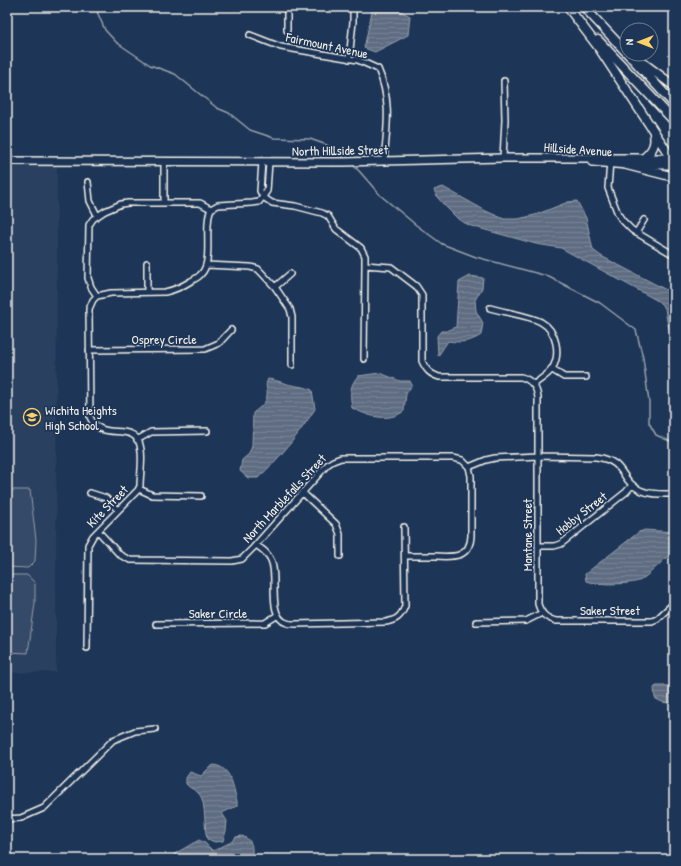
<svg xmlns="http://www.w3.org/2000/svg" width="681" height="866" font-family="'Patrick Hand',sans-serif">
	<style>
		.built { fill: #2a4060 }
		.pitch { fill: #354a67; stroke: #949ea8 }
		.water { fill: url(#water-rules); stroke: #9aa2ab }
		.lines { fill: none; stroke-linecap: round; stroke-linejoin: round }
		.stream { stroke: #9aa2ab; stroke-width: 1.5 }
		.minor-casing { stroke: #f4f1e8; stroke-width: 8 }
		.major-casing { stroke: #f4f1e8; stroke-width: 10 }
		.highway-casing { stroke: #f4f1e8; stroke-width: 11 }
		.minor { stroke: #1d3557; stroke-width: 5 }
		.major { stroke: #1d3557; stroke-width: 7 }
		.highway { stroke: #1d3557; stroke-width: 8 }
		.labels { text-anchor: middle; dominant-baseline: central; stroke-width: 3.5; stroke-linejoin: round; paint-order: stroke }
		.street-label { font-size: 13px; fill: #f4f1e8; stroke: #1d3557 }
		.poi-label { font-size: 13px; fill: #f4f1e8; stroke: #1d3557; text-anchor: start }
	</style>
	<defs>
		<pattern id="water-rules" width="6" height="5" patternUnits="userSpaceOnUse"><rect width="6" height="5" fill="#5e6d82"/><path d="M0 2.5h6" fill="none" stroke="#768294"/></pattern>
	</defs>
	<rect width="100%" height="100%" fill="#1d3557"/>
	<filter id="ink" filterUnits="userSpaceOnUse"><feTurbulence type="fractalNoise" baseFrequency=".025" numOctaves="2"/><feDisplacementMap in="SourceGraphic" scale="8" xChannelSelector="R" yChannelSelector="G"/><feConvolveMatrix kernelMatrix="1 2 1 2 8 2 1 2 1" color-interpolation-filters="sRGB"/></filter>
	<g filter="url(#ink)">
		<!-- built -->
		<path class="built" d="M7 161H57L56 672 7 673Z"/>
		<!-- pitch -->
		<path class="pitch" d="M12 490H30L36 540 35 561 28 568 7 567V491Z
			M7 575H27L35 583V603L28 653 7 652Z"/>
		<!-- water -->
		<path class="water" d="M373 7H393L410 16 408 35 375 52 364 48Z
			M443 187 486 211 504 219H518L535 215 568 202 577 201 586 218 593 250 601 256 674 294V347L667 321 665 308 658 301 561 248 536 244 471 226 459 220 446 207 437 197 434 190Z
			M470 276 483 278 482 288 475 300 476 311 483 323 481 335C471 342 460 343 448 341L438 356 437 336 441 331H447L456 327 459 282Z
			M380 373 400 381H410L412 385 406 394 404 411C388 423 368 416 352 408 350 395 349 386 358 376Z
			M268 379C278 380 287 385 297 386 303 387 306 387 312 390L315 409C299 434 280 458 258 478H248L240 471 242 460 249 454 252 446 253 413C259 408 267 403 267 395 268 387 264 387 268 379Z
			M645 530 674 532V551C664 559 651 573 641 580 632 585 595 585 586 581L585 574 639 532Z
			M656 686H674V701C669 705 660 702 655 698L654 688Z
			M214 765C232 768 233 787 237 801V806L222 813 227 821 226 831 223 841 215 842 207 839C204 827 206 803 200 795 197 790 190 789 186 784V778L190 772 201 776 210 767Z
			M242 836C254 841 252 847 252 859H169L176 853 199 840 205 843 213 851 231 842 236 837Z"/>
		<g class="lines">
			<!-- stream -->
			<path class="stream" d="M95 7 105 30 116 42 150 65 175 74 217 108 229 113 250 130 274 138 310 139 327 145 346 159
				M353 165 360 172 380 195 416 225 442 244 476 257 547 276 600 303 636 330 643 358 649 402V423L656 435 674 443"/>
			<!-- minor casing -->
			<g class="minor-casing">
				<path id="minor" d="M287 30V7
					M250 35 281 47 358 60 378 69C392 100 387 128 384 161
					M349 59 353 22V7
					M503 158 505 120 504 81
					M610 161 608 188 618 214 622 220 632 230 674 255
					M164 162V202
					M262 162 260 191 263 197
					M88 182 90 201 97 215
					M263 197 272 203 295 206 322 213 328 216 336 229 361 248 365 256V265L391 267 416 286 422 295V361C426 370 430 374 439 377H521C532 380 537 388 538 398V604C541 614 546 618 556 621H652L657 619 674 603
					M636 233 644 220
					M147 263V292
					M206 265 250 267 258 269 275 287 290 309 292 317V365
					M275 287 290 274
					M97 296 111 293 165 292C175 290 183 286 191 281 195 279 199 277 201 274 214 262 203 225 211 209L218 205 252 203 259 202 267 191 269 162
					M97 296 91 287 88 278 89 225 93 219 105 211 121 204 128 203H200L211 209
					M490 308C503 312 531 316 541 322 557 331 561 354 552 369 548 375 539 380 533 385
					M89 350 205 349 219 343 231 330
					M364 359 365 265
					M551 369 564 377H586
					M137 440 151 432 207 431
					M139 489 152 495 201 496
					M302 492 336 524 340 534V556
					M90 493 106 498 118 510
					M98 531 120 555 130 560 232 561 242 559 253 548 327 465 333 461 341 458H453L462 460 469 467 486 460 495 458 538 456 596 457C627 461 619 480 640 490 650 495 663 494 674 494
					M256 545C262 549 268 553 271 560 279 575 266 617 287 623 289 624 293 624 296 624L386 622C396 620 401 617 405 606L404 527
					M539 546H554L561 544 626 492 632 485
					M405 556C415 556 424 556 434 556 451 557 470 559 471 536V476L469 467
					M476 622 526 621 542 613
					M156 624 265 623 278 615
					M87 648 88 545 93 536 138 490 140 486C140 473 144 454 139 442 130 422 100 442 90 417L89 309 93 300 97 296
					M7 819 21 818 44 808 113 740 135 731 155 729"/>
			</g>
			<!-- major casing -->
			<g class="major-casing">
				<path id="major" d="M7 161 343 162 503 158H674
					M592 162 627 165H674"/>
			</g>
			<!-- highway casing -->
			<g class="highway-casing">
				<path id="highway" d="M584 7 627 53
					M570 10 599 48 674 162
					M598 40 674 121
					M628 54 674 104
					M639 60 674 86
					M644 158C652 151 656 145 654 134
					M627 165 674 177"/>
			</g>
			<!-- minor -->
			<use href="#minor" class="minor"/>
			<!-- major -->
			<use href="#major" class="major"/>
			<!-- highway -->
			<use href="#highway" class="highway"/>
		</g>
	</g>
	<!-- icons -->
	<defs>
		<g id="school-ring" transform="scale(0.9)"><circle r="9.5" fill="#1d3557" stroke="#ffd166" stroke-width="1.5"/><path d="M0-5L7-2L0 1L-7-2ZM-4 1L0 2.5L4 1V4Q0 6-4 4Z" fill="#ffd166"/></g>
	</defs>
	<g fill-rule="evenodd">
		<use href="#school-ring" x="32" y="417"/>
	</g>
	<g class="labels">
		<!-- street labels -->
		<g class="street-label">
			<text transform="translate(327 45) rotate(12)">Fairmount Avenue</text>
			<text transform="translate(578 149) rotate(4)">Hillside Avenue</text>
			<text transform="translate(340 150) rotate(-1)">North Hillside Street</text>
			<text x="164" y="339">Osprey Circle</text>
			<text transform="translate(284 498) rotate(-47)">North Marblefalls Street</text>
			<text transform="translate(107 506) rotate(-46)">Kite Street</text>
			<text transform="translate(581 513) rotate(-38)">Hobby Street</text>
			<text transform="translate(527 535) rotate(-90)">Mantane Street</text>
			<text x="610" y="610">Saker Street</text>
			<text x="218" y="613">Saker Circle</text>
		</g>
		<!-- poi labels -->
		<g class="poi-label">
			<text x="45" y="410">Wichita Heights<tspan x="45" dy="15">High School</tspan></text>
		</g>
	</g>
	<!-- margin -->
	<rect width="681" height="866" fill="none" stroke="#1d3557" stroke-width="24"/>
	<rect x="12" y="12" width="657" height="842" fill="none" stroke="#f4f1e8" stroke-width="1.5" filter="url(#ink)"/>
	<!-- north arrow -->
	<g transform="translate(639 42) rotate(270)"><circle r="19" fill="#1d3557" stroke="#738091"/>
	<path d="M0-3L7 15L0 10L-7 15Z" fill="#ffd166"/>
	<text y="-6" font-size="11" font-weight="bold" text-anchor="middle" fill="#f4f1e8">N</text>
	</g>
</svg>
